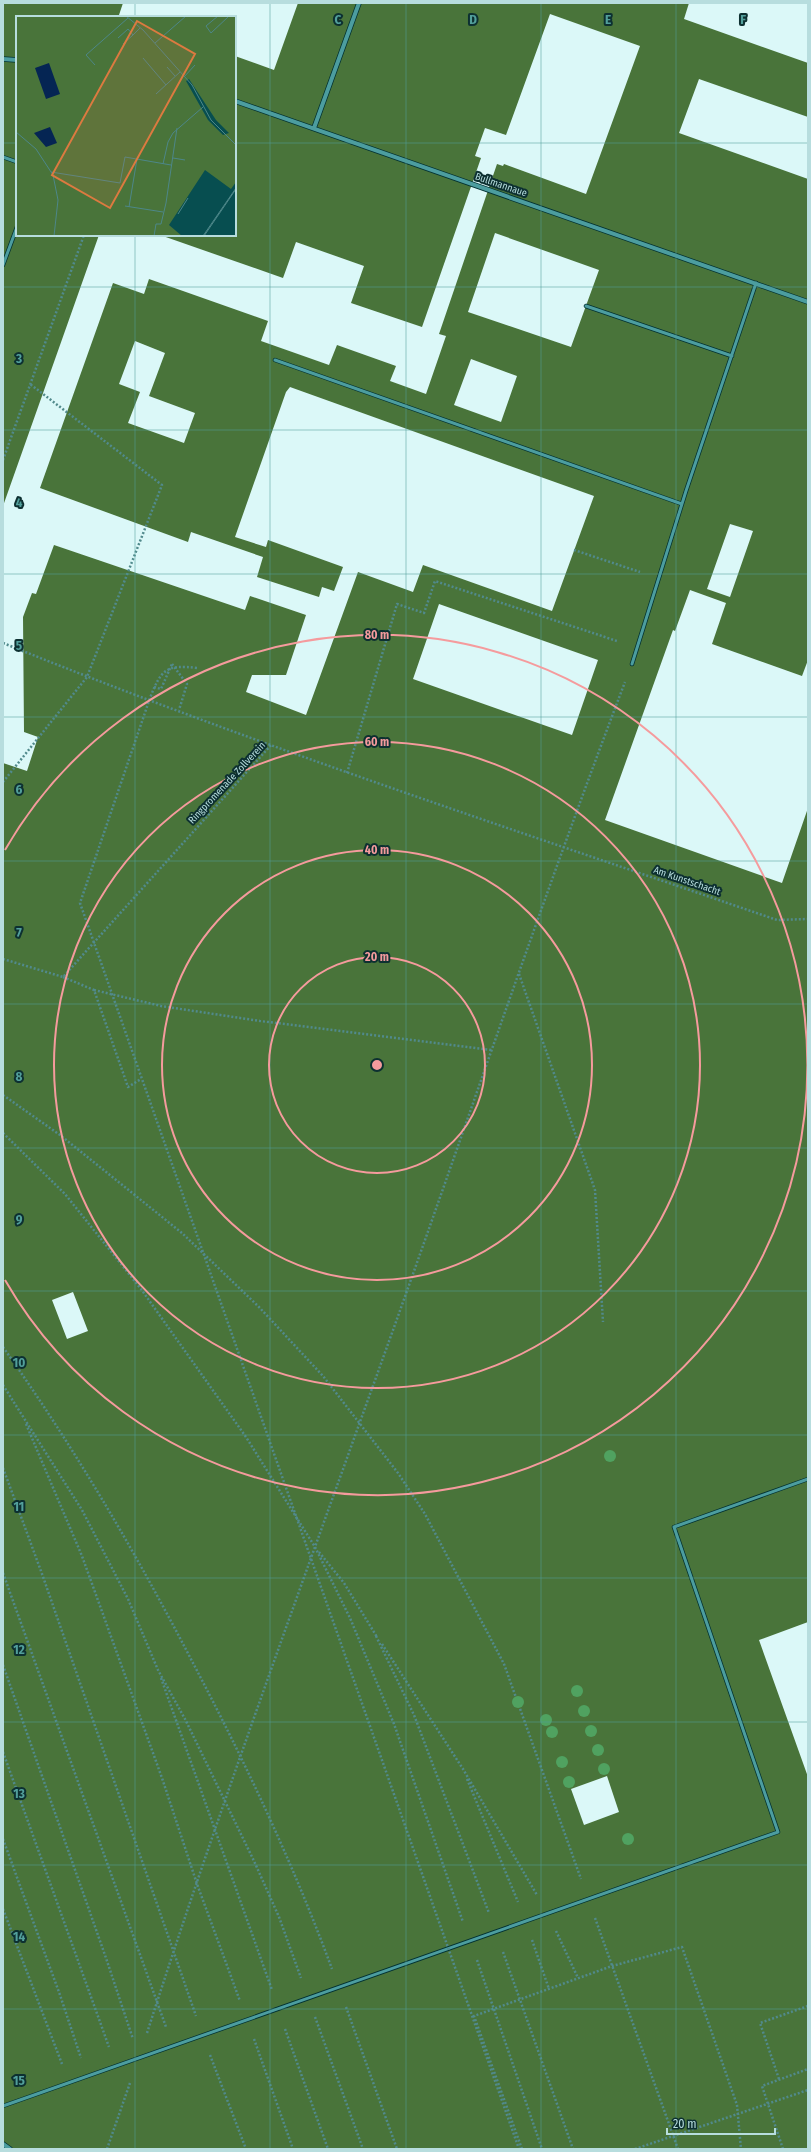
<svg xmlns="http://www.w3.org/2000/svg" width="811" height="2152" font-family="'Fira Sans Condensed',sans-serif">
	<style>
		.green { fill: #49743a; fill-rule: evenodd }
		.building { fill: #dbf8f8 }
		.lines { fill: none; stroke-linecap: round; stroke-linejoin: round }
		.lane-casing { stroke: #023132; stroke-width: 4.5 }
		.street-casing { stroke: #023132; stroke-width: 5.5 }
		.path { stroke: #518a8c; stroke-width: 2.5; stroke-dasharray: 2 2; stroke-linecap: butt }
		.lane { stroke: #4c9d9f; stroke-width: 3 }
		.street { stroke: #4c9d9f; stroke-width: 4 }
		.path-bridge { stroke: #518a8c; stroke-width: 2.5; stroke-dasharray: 2 2; stroke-linecap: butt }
		.tree { fill: #50a260 }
		.grid { fill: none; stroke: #529f9b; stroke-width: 1; stroke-opacity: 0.55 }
		.ring { fill: none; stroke: #f59b9d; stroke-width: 2 }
		.labels { text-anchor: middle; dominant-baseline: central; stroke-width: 4; stroke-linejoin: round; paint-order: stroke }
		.street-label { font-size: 10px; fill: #b7ddde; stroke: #0d3031 }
		.inset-road { fill: none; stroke: #4d8789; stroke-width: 1 }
		.view { fill: #dc7a40; fill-opacity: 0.15; stroke: #dc7a40; stroke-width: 2 }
		.inset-edge { fill: none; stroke: #b7ddde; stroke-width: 2 }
		.grid-label { font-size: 13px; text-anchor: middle; font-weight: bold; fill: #529f9b; stroke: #0d3031; stroke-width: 4; stroke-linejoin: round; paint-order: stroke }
		.centre { fill: #f59b9d; stroke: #0d3031; stroke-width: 2 }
		.ring-label { font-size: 12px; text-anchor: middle; font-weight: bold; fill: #f59b9d; stroke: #0d3031; stroke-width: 4; stroke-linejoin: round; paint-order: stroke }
	</style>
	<rect width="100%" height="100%" fill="#074e50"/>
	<!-- green -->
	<path class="green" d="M3 3H808V2149H3ZM17 17H235V235H17Z"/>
	<!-- building -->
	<path class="building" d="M123 3H298L274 70 235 56V17H125L119 15Z
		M689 3H808V63L684 19Z
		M550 14 640 46 586 194 504 164 503 166 497 164 439 334 446 336 426 394 390 381 396 366 337 345 329 365 261 341 268 321 149 279 144 294 113 283 40 488 188 542 191 532 263 557 257 577 319 597 322 587 334 591 343 567 268 540 266 547 235 537 286 392 290 387 594 496 552 611 423 565 413 592 358 572 306 715 246 692 252 675H286L306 615 250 596 245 610 54 545 36 594 32 593 23 617 24 732 38 737 27 771 3 763V506L99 235H160L283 278 296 242 364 266 351 303 422 327 481 158 475 156 485 128 506 135Z
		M699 79 808 117V179L679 133Z
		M495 233 599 270 571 347 468 312Z
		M135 341 165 353 149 396 195 413 184 443 128 423 140 392 119 384Z
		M471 359 517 376 501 422 454 405Z
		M730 524 753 531 730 597 707 589Z
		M690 590 726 603 712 644 802 676 808 660V808L782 883 605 820 673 630 675 631Z
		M439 604 598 660 572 735 413 679Z
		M73 1292 88 1331 67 1339 52 1300Z
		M808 1622V1777L759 1640Z
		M607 1776 619 1812 584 1825 571 1789Z"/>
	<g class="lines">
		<!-- lane casing -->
		<g class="lane-casing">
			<path id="lane" d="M3 157 17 162
				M3 265 17 227
				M586 306 732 356
				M275 360 682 504
				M632 664 686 491 756 283
				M3 2106 778 1832 674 1527 808 1479"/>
		</g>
		<!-- street casing -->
		<g class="street-casing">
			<path id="street" d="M3 59 17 60
				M235 101 808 302
				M314 128 359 3
				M3 2144 10 2149"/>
		</g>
		<!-- path -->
		<path class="path" d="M3 460 84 235
			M574 550 640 572
			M3 643C257 746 518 831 777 920L808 919
			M172 664 187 684 179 710
			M154 687 161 689 172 664
			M347 773 397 604 424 613 435 581 617 641
			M3 782 87 677 162 485 30 384
			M3 959 63 977 271 745
			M519 974 595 1190 603 1322
			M63 977 94 990 128 1087 141 1079
			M94 990 161 1006 260 1021 492 1050
			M3 1095 60 1135 182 1233 259 1307 323 1376 398 1473 425 1514 504 1664 581 1879
			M3 1133 65 1194 141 1289 246 1437 315 1547 350 1618 394 1724 463 1922
			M3 1347C74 1447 136 1553 193 1663 245 1762 293 1863 332 1969
			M3 1385 82 1510 128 1599 158 1670 185 1719 254 1861 279 1917 301 1978
			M26 1424 82 1556 162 1778 197 1884 240 2001
			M3 1468 41 1571 196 2016
			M319 1552 344 1583 377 1637
			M3 1573 166 2027
			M376 1636 414 1715 489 1913
			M382 1644 463 1769 537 1895
			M3 1665 106 1958 133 2039
			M161 1678 272 1990
			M3 1752 109 2047
			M467 1779 518 1902
			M3 1839 60 1995 81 2058
			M3 1909 62 2064
			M595 1918 678 2149
			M556 1931 578 1978
			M532 1940 549 1989
			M503 1952 573 2149
			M477 1960 542 2149
			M346 2007 397 2149
			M315 2017 363 2149
			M285 2029 328 2149
			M147 2033C216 1818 294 1606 370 1394 456 1157 535 918 625 682
			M254 2039 293 2149
			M210 2055 246 2149
			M779 2079 760 2023 808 2006
			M107 2149 130 2083
			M522 2149 474 2016 612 1966 682 1947 737 2105 741 2149
			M783 2149 762 2086 808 2069"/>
		<!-- lane -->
		<use href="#lane" class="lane"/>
		<!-- street -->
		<use href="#street" class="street"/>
		<!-- path-bridge -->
		<path class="path-bridge" d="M197 668C166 664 161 670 150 698L80 903 519 2149
			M635 2149 808 2090"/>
	</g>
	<!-- trees -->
	<g class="tree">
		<circle cx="610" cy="1456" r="6"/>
		<circle cx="577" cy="1691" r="6"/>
		<circle cx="518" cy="1702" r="6"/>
		<circle cx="584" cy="1711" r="6"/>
		<circle cx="546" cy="1720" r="6"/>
		<circle cx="591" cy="1731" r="6"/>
		<circle cx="552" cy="1732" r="6"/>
		<circle cx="598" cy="1750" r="6"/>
		<circle cx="562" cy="1762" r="6"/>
		<circle cx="604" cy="1769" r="6"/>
		<circle cx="569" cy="1782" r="6"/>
		<circle cx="628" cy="1839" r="6"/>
	</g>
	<!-- grid -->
	<path class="grid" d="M135 3V17M270 3V2149M406 3V2149M541 3V2149M676 3V2149M3 143H17M235 143H808M135 235V2149M3 287H808M3 430H808M3 574H808M3 717H808M3 861H808M3 1004H808M3 1148H808M3 1291H808M3 1435H808M3 1578H808M3 1722H808M3 1865H808M3 2009H808"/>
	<!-- distance rings -->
	<g class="ring">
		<circle cx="377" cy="1065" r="108"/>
		<circle cx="377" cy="1065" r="215"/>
		<circle cx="377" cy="1065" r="323"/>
		<path d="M5 850A430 430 0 1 1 5 1280"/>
	</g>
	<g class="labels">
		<!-- street labels -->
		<g class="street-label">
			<text transform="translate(501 185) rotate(19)">Bullmannaue</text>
			<text transform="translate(227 783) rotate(-47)">Ringpromenade Zollverein</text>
			<text transform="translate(687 881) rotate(19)">Am Kunstschacht</text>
		</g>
	</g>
	<!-- overview -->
	<g transform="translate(16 16)">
		<rect width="220" height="220" fill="#074e50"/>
		<path d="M0 0H220V166L215 173 189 154 153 209 166 220H0ZM173 63 200 104 213 117 207 119 192 104 170 65Z" fill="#49743a" fill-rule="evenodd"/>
		<path d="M33 47 44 78 30 83 19 52ZM34 111 41 127 30 131 18 117Z" fill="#052553"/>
		<path class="inset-road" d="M110 0 127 14 176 69 195 104 220 129M202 0 190 10 195 17 213 0M102 22 112 13 117 19 124 12M139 27 170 0M107 28 117 19M127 42 150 69M79 49 70 39 112 2M151 51 159 60M168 61 179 49M140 78 164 56M0 116 20 133 37 159 42 184 38 220M157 142 169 144M147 148 152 126 157 117 187 91M35 156 104 167 109 141 155 149M109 190 147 196M113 191 121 143M162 198 172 182M138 220 140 208H145L150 187 161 112M187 220 220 172M188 220 220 173"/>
		<path class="view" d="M121 5 179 38 94 192 36 159Z"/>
		<rect width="220" height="220" class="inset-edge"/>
	</g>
	<g class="grid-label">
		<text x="338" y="24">C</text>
		<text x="473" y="24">D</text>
		<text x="608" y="24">E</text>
		<text x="743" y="24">F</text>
		<text x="19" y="363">3</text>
		<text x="19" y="507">4</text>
		<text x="19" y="650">5</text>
		<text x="19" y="794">6</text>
		<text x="19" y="937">7</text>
		<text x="19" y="1081">8</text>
		<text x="19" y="1224">9</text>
		<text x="19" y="1367">10</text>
		<text x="19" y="1511">11</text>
		<text x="19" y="1654">12</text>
		<text x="19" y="1798">13</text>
		<text x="19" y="1941">14</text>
		<text x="19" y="2085">15</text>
	</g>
	<circle cx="377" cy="1065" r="6" class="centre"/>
	<g class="ring-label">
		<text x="377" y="639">80 m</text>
		<text x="377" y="746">60 m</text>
		<text x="377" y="854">40 m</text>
		<text x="377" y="961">20 m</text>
	</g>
	<!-- border -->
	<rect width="811" height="2152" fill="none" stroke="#b7ddde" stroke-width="8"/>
	<!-- scale -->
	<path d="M667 2128v6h108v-6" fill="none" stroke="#b7ddde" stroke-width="2"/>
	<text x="673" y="2128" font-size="12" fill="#b7ddde" stroke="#0d3031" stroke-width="3" paint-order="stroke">20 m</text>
</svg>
